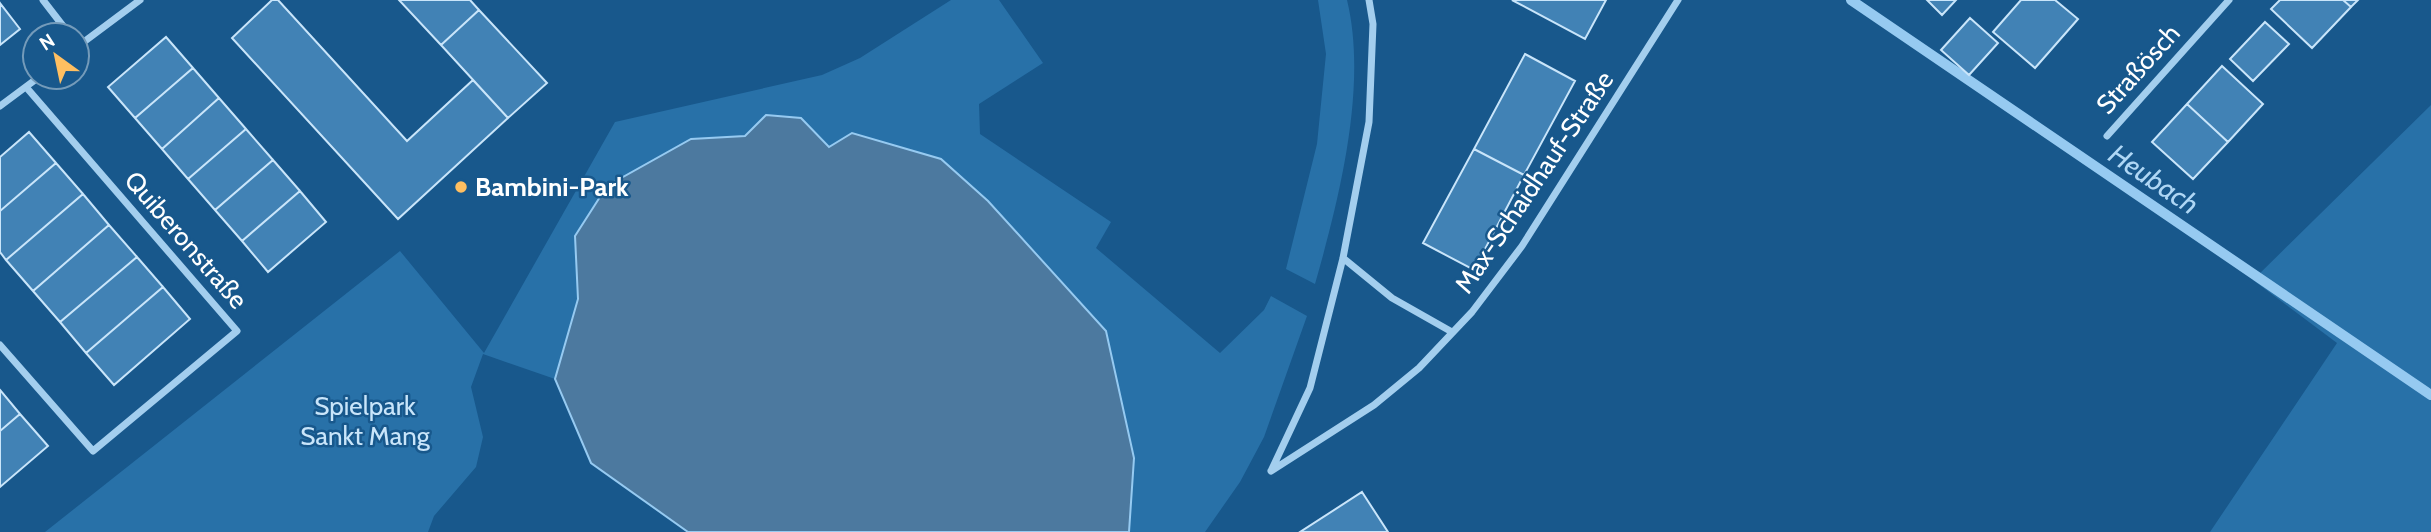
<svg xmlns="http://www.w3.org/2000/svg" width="2431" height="532" font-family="Cabin,sans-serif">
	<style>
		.green { fill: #2871a8 }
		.water { fill: #4c799f; stroke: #96caf1; stroke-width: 2 }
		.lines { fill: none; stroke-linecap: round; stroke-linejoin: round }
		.stream { stroke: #96caf1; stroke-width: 10 }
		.building { fill: #4182b5; stroke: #c9e5fa; stroke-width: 2 }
		.street { stroke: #a3ceee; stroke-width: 7 }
		.poi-dot { fill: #ffbf61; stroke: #18588c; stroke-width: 2.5 }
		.labels { text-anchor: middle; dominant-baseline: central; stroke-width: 5; stroke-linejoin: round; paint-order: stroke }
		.street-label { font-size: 26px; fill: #fff; stroke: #18588c }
		.poi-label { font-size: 26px; font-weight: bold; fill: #fff; stroke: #18588c; text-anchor: start }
		.park-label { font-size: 26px; fill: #c9e5fa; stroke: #18588c }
		.water-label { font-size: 28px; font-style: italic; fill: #afd7f5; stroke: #18588c }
	</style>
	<rect width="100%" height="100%" fill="#18588c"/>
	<!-- green -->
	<path class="green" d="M951 0H999L1043 63 979 104 980 134 1111 222 1096 248 1220 353 1264 310 1271 296 1307 316 1264 437 1240 482 1205 532H1129L1134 458 1106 330 941 159 901 149 829 147 801 118 745 136 691 139 575 236 578 299 555 379 483 354 471 387 483 437 476 467 434 516 428 532H45L400 251 484 353 615 122 822 75 860 58Z
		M1318 0H1347C1368 86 1339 200 1315 284L1286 269 1317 144 1326 54Z
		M2431 105V532H2210L2337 343 2253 280Z"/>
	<!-- water -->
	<path class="water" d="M766 115 801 118 829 147 852 133 941 159 988 201 1106 331 1134 458 1129 532H688L591 463 555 379 578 299 575 236 607 186 691 139 745 136Z"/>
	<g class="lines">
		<!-- stream -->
		<path class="stream" d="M1851 0 2431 395"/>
	</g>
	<!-- building -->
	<path class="building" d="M272 0H278L407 141 473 80 508 118 398 219 232 38Z
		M399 0H470L479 10 441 45Z
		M1512 0H1606L1585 39Z
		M1927 0H1956L1942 15Z
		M2021 0H2055L2078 19 2035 68 1993 32Z
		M2280 0H2343L2351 7 2312 48 2271 9Z
		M2343 0H2358L2351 7Z
		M0 3 20 29 0 45Z
		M479 10 547 83 508 118 441 45Z
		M1970 18 1998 43 1969 75 1941 50Z
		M2265 22 2289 44 2253 81 2230 59Z
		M166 37 193 68 135 118 108 87Z
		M1525 54 1575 81 1524 175 1474 149Z
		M2222 66 2263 104 2228 142 2187 104Z
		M193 68 219 98 162 149 135 118Z
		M219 98 246 129 188 179 162 149Z
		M2187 104 2228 142 2193 179 2152 142Z
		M246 129 273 160 215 210 188 179Z
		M29 132 56 163 0 211V157Z
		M1474 149 1524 175 1474 270 1423 243Z
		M273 160 300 191 242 241 215 210Z
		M56 163 83 194 6 260 0 252V211Z
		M300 191 326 222 268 272 242 241Z
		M83 194 109 225 33 291 6 260Z
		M109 225 137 257 60 322 33 291Z
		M137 257 163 287 86 353 60 322Z
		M163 287 190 319 114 385 86 353Z
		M0 390 20 414 0 431Z
		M20 414 48 446 0 487V431Z
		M1362 492 1388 532H1300Z"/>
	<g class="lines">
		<!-- street -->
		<path class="street" d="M43 0 70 35
			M77 47 140 0
			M0 106 39 77
			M2107 136 2229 0
			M1343 258 1392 298 1452 332
			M0 345 93 451 237 331 26 87
			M1271 471 1374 405 1419 368 1472 312 1522 246 1678 0
			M1271 471 1310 388 1343 258 1369 122 1373 24 1369 0"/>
	</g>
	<!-- markers -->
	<circle class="poi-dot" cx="461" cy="187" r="7"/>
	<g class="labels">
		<!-- street labels -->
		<g class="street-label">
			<text transform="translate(2138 69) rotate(-48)">Straßösch</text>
			<text transform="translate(1534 182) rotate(-56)">Max-Schaidhauf-Straße</text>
			<text transform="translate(186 240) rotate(49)">Quiberonstraße</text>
		</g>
		<!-- poi labels -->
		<g class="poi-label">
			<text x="475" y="187">Bambini-Park</text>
		</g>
		<!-- park labels -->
		<g class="park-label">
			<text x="365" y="406">Spielpark<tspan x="365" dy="30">Sankt Mang</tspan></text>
		</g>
		<!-- water labels -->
		<g class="water-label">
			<text transform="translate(2154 179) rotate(34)">Heubach</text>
		</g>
	</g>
	<!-- north arrow -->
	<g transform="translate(56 56) rotate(327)"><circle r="33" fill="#18588c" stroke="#749bba" stroke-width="2"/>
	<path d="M0-5L12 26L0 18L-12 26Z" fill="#ffbf61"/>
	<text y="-10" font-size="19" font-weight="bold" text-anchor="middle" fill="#ffffff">N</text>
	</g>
</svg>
